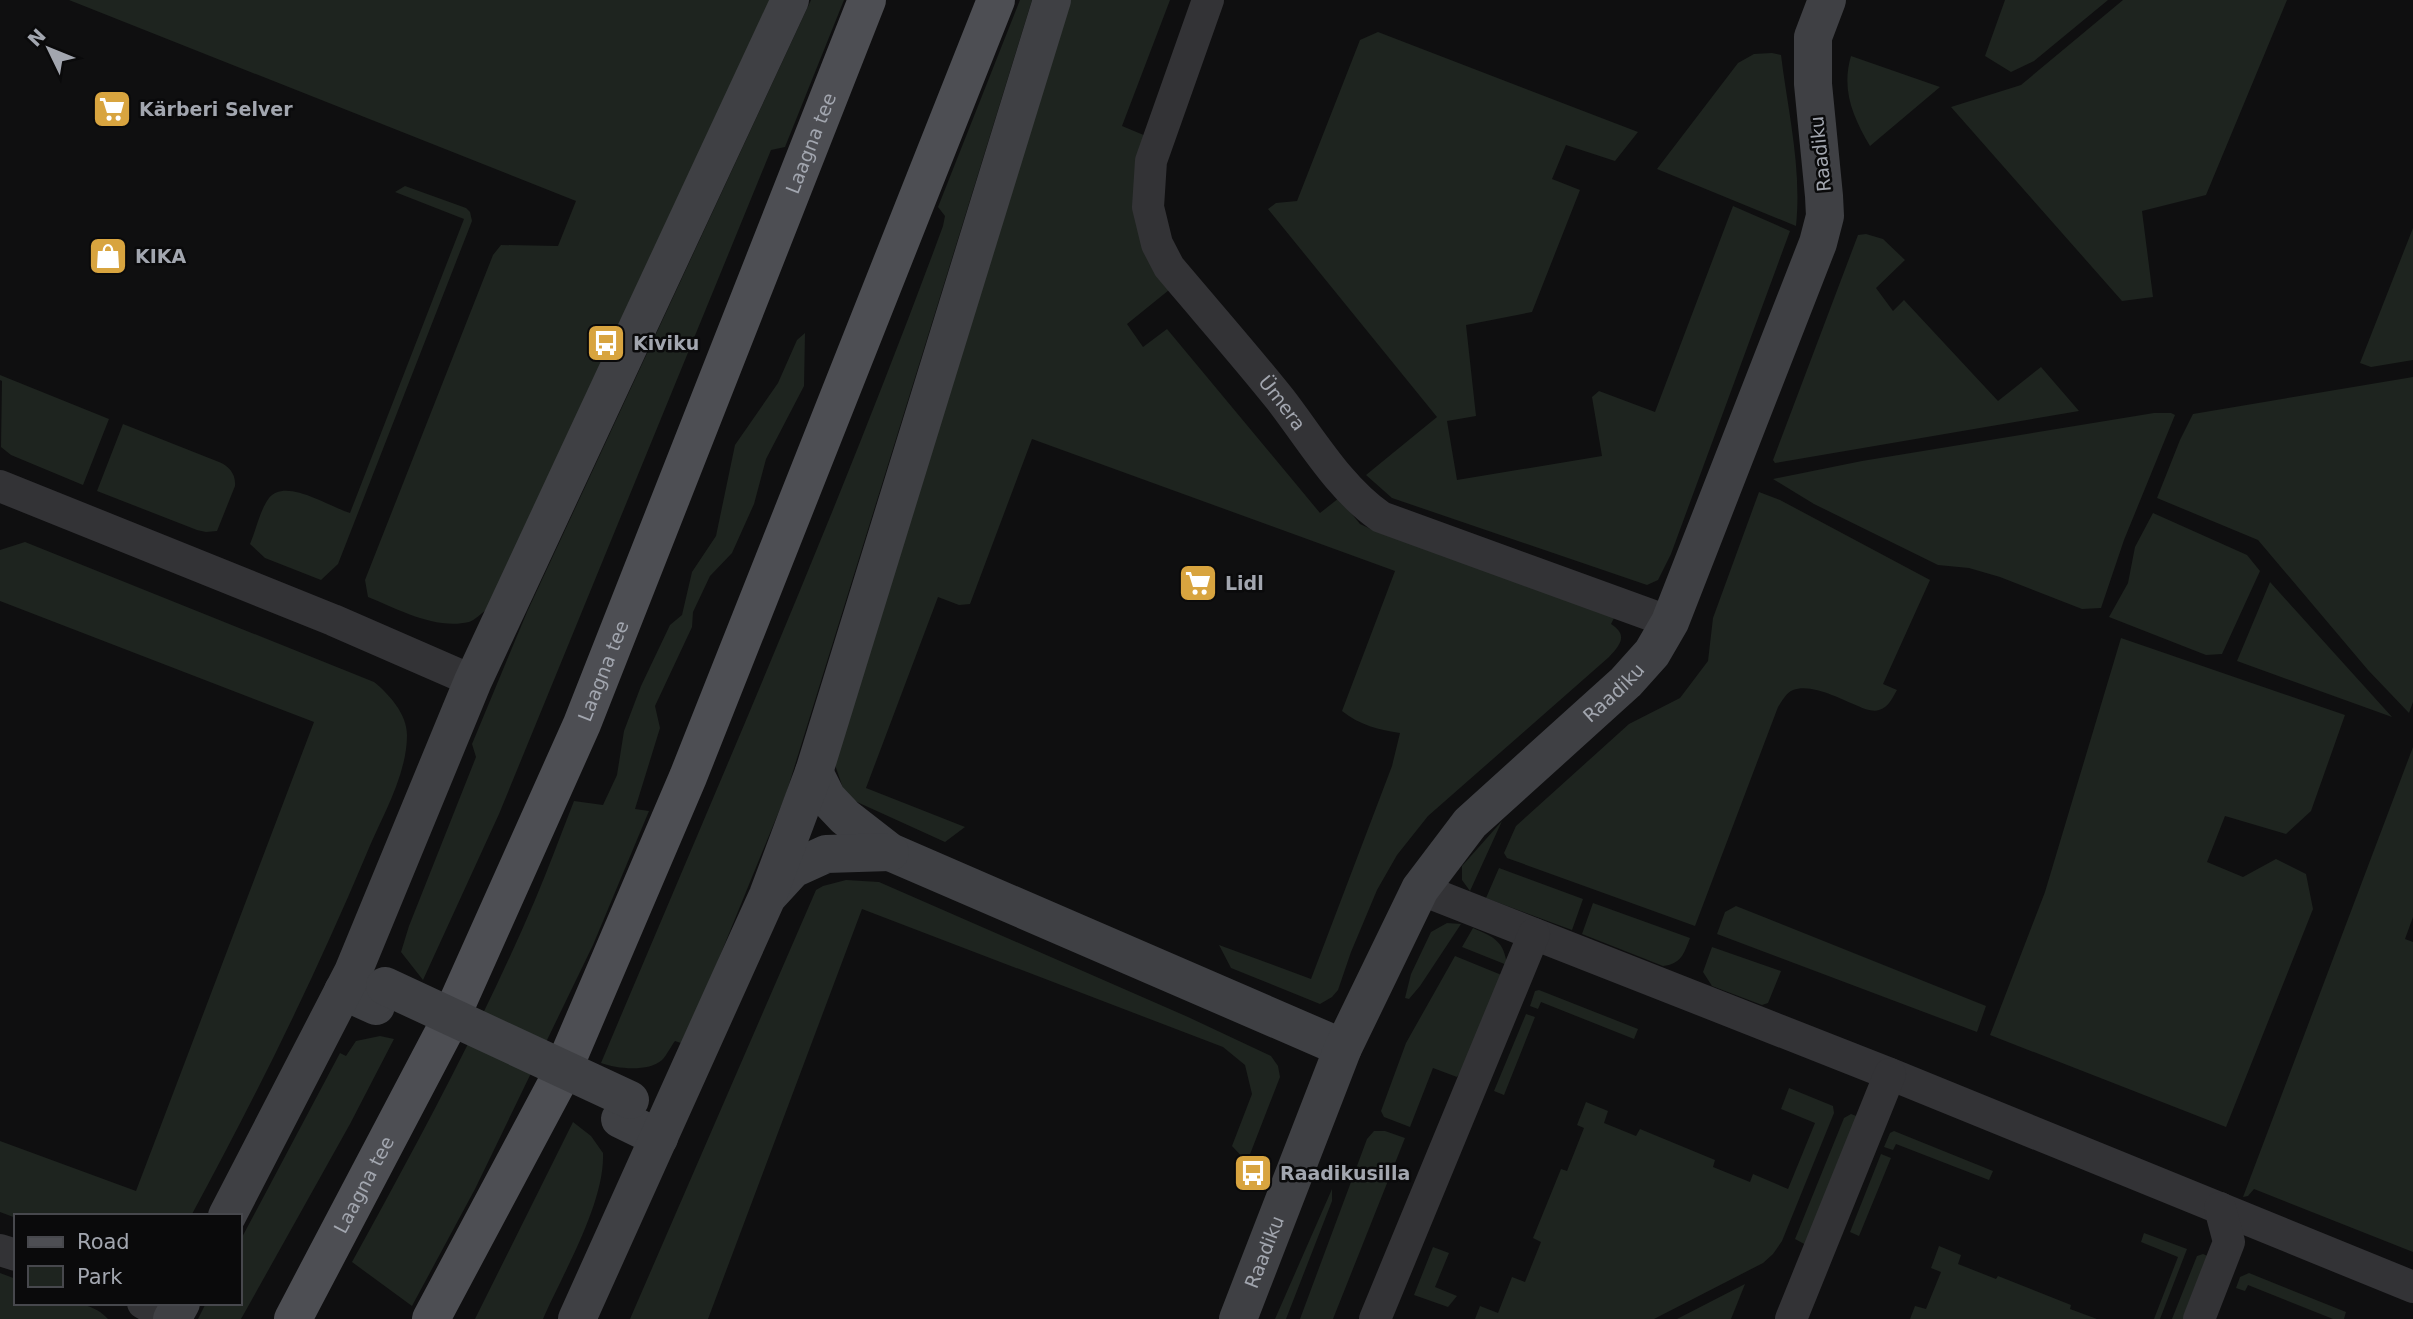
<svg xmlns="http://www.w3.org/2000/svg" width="2413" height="1319" font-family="'DejaVu Sans',sans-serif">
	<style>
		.green { fill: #1e241f }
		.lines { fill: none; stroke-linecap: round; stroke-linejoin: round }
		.street { stroke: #333336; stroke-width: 32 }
		.secondary { stroke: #3f4044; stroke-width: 38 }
		.primary { stroke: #4d4e53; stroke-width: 38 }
		.secondary-bridge { stroke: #3f4044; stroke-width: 38 }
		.labels { text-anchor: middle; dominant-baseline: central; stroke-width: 5; stroke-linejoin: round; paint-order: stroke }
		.poi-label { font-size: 19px; font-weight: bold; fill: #a2a6af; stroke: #0a0a0b; text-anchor: start }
		.street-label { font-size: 19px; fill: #a2a6af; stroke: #0a0a0b }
	</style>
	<rect width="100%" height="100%" fill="#0f0f10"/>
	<!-- green -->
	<path class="green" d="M69 0H775L487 609C482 613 475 620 469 622 435 630 398 609 368 597L365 580 493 255 501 245 558 246 576 201Z
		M811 0H844L785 147 771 150 499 814 423 980 401 952 409 926 476 757 472 744 527 612Z
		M1020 0H1032L786 794 708 985 681 1043 675 1041C671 1046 667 1055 662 1060 649 1072 617 1069 601 1063 718 785 839 509 943 226L945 216 938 207Z
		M1068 0H1170L1122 126 1146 136 1169 290 1127 324 1143 347 1167 329 1320 513 1339 498 1360 524 1375 531 1615 616 1611 624C1628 635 1621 644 1609 657L1428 816 1397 855 1377 890 1351 952 1338 990 1332 997 1320 1004 1231 968 1219 945 1311 979 1392 766 1400 733C1380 730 1359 725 1342 711L1395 571 1032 439 970 604 959 605 938 597 866 788 965 827 945 842 846 797 835 765Z
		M2005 0H2108L2034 61 2011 72 1985 56Z
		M2123 0H2287L2206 195 2142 211 2153 297 2122 301 1951 107 2021 85Z
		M1378 32 1638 132 1615 161 1566 145 1552 179 1580 190 1532 312 1466 325 1476 416 1447 421 1457 480 1602 456 1592 397 1599 391 1655 412 1733 206 1790 231 1671 554 1658 580 1647 585 1392 498 1366 475 1437 417 1268 209 1276 203 1297 201 1360 40Z
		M1772 53 1781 55C1788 112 1802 168 1796 226L1657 169 1738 63 1754 54Z
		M1851 56 1940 87 1870 146C1853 117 1841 90 1851 56Z
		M405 186 466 208 470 212 472 221 338 564 321 580 265 558 250 544C256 530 260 510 269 498 285 477 330 507 350 513L464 219 395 192Z
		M2413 228V360L2371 367 2360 363Z
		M1866 234 1883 239 1905 260 1876 288 1893 311 1904 300 1998 401 2041 367 2079 411 1775 463 1773 460 1858 235Z
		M805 333 804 386 766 459 754 504 732 553 710 576 693 612 692 627 655 706 660 728 635 809 649 811 593 945 475 1189 412 1306 352 1262C417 1144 482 1024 535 900 549 867 561 834 574 801L603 805 617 775 624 731 641 686 670 625 682 615 692 572 716 536 735 445 778 383 797 340Z
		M0 375 109 419 83 485 11 455 1 447 2 381 0 380Z
		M2413 377V702L2409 713 2368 670 2258 540 2157 498 2180 440 2193 414Z
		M2154 413H2171L2175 415 2124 540 2101 608 2082 609 2000 577 1969 568 1938 565 1814 504 1773 479 1862 461Z
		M123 424 219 462C229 466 236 474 235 486L217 531 206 532 197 530 97 491Z
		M1759 492 1780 500 1930 580 1883 684 1897 690C1893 697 1888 708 1879 710 1873 712 1864 709 1858 706 1840 699 1812 683 1793 690 1786 693 1782 701 1778 707L1695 926 1507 858 1504 853 1516 826 1629 724 1680 698 1708 661 1713 618Z
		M2153 513 2247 555 2260 571 2222 654 2206 655 2109 617 2128 583 2135 547Z
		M25 542 374 682C389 694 407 714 407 735 407 776 381 818 366 855 314 979 255 1098 191 1216H16V1218L0 1212V1141L136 1191 314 722 0 601V550Z
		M2270 582 2392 717 2237 661Z
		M2121 638 2345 715 2311 811 2286 834 2225 816 2207 862 2243 877 2276 859 2306 874 2313 909 2226 1127 1990 1035 2045 892Z
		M2413 747V917L2405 939 2413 942V1252L2254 1189 2248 1196 2243 1197Z
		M1502 821 1470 891 1462 880V866Z
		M1499 868 1583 899 1572 930 1486 898Z
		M846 880 879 882 1188 1017 1271 1056 1278 1066 1280 1077 1247 1162 1232 1146 1252 1094 1245 1065 1223 1047 862 909 708 1319H630L816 890 823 886Z
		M1593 903 1690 938C1684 954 1681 964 1663 966L1582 934Z
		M1736 906 1986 1006 1977 1032 1717 934 1725 912Z
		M1447 923 1461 924 1420 986 1409 999 1405 998 1411 974 1431 932Z
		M1473 928C1494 937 1504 941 1507 965L1462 947Z
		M1712 947 1781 971 1768 1003 1762 1005 1712 986 1703 972Z
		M1455 956 1504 976 1473 1055 1457 1077 1433 1068 1410 1127 1384 1117 1381 1111 1406 1043Z
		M1539 990 1638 1029 1634 1039 1541 1002 1538 1009 1530 1006 1535 991Z
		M1526 1014 1535 1017 1504 1095 1494 1091Z
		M380 1036 394 1039 350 1124 241 1319H198L206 1303H240V1241L340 1053 346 1056 356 1041Z
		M1789 1088 1833 1106 1834 1113 1782 1241 1773 1254 1763 1263 1654 1319H1475L1480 1306 1498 1313 1512 1277 1525 1282 1541 1242 1533 1238 1561 1169 1567 1171 1584 1128 1577 1125 1586 1102 1608 1111 1604 1123 1636 1136 1640 1129 1715 1160 1713 1167 1750 1182 1753 1174 1788 1189 1815 1123 1781 1109Z
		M1851 1114 1859 1117 1808 1246 1795 1239 1844 1118Z
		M573 1122 591 1136 603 1153C605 1203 563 1273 543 1319H475Z
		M1374 1131H1385L1405 1138 1333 1319H1300L1367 1139Z
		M1894 1131 1993 1171 1989 1180 1896 1144 1893 1150 1884 1147 1890 1133Z
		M1881 1154 1891 1158 1859 1236 1850 1232Z
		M1332 1189V1201L1286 1319H1275Z
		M2144 1233 2187 1249 2160 1319H2154L2178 1257 2141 1242Z
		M1939 1246 1961 1255 1958 1264 1996 1279 1998 1276 2071 1305 2070 1309 2097 1319H1910L1915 1306 1926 1309 1941 1272 1931 1268Z
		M1433 1247 1449 1253 1435 1287 1457 1296 1448 1307 1414 1295Z
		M2203 1254 2212 1258 2187 1319H2172L2197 1256Z
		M0 1273 16 1279V1303C45 1303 87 1295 108 1319H0Z
		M2249 1273 2346 1312 2344 1319H2333L2248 1285 2245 1291 2236 1288 2240 1277Z
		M1745 1284 1731 1319H1677Z"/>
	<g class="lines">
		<!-- street -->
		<g class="street">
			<path id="s1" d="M1208 0 1151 161 1148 207 1157 244 1169 267C1206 311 1244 354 1280 399 1311 439 1339 488 1381 517L1670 622"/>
			<path d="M0 486 333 620 473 681"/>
			<path d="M1420 889 1890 1074 2413 1287"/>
			<path d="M0 1250 16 1255"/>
			<path d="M143 1303 172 1319"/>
			<path d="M1375 1319 1534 934"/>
			<path d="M1791 1319 1890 1074"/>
			<path d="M2199 1319 2229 1242 2220 1208"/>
		</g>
		<!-- secondary -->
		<g class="secondary">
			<path d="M814 772 827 798 845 817 890 852 1343 1048"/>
			<path d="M770 894 793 869 826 854 890 852"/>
			<path d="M343 991 376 1006"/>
			<path d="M620 1119 659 1138"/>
			<path d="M227 1216 353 972 473 681 790 0"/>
			<path d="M172 1319 181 1303"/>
			<path d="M577 1319 768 895 814 772 1052 0"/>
			<path id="s2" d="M1238 1319 1343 1048 1420 889 1470 823 1626 682 1652 653 1670 622 1818 243 1825 216 1824 196 1813 84V37L1827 0"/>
		</g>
		<!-- primary -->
		<g class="primary">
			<path id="s3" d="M293 1319 447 1026 582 724 867 0"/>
			<path d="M431 1319 559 1079 688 777 996 0"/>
		</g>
		<!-- secondary-bridge -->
		<path class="secondary-bridge" d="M385 986 630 1100"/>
	</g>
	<!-- icons -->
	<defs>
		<g id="supermarket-square" transform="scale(2.0125)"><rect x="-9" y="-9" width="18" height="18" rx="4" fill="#d8a43f" stroke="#0a0a0b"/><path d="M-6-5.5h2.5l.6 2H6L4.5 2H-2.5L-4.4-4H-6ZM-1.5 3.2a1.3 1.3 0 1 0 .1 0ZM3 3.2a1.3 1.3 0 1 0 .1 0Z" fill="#fff"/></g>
		<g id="shop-square" transform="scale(2.0125)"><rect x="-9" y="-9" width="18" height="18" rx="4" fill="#d8a43f" stroke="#0a0a0b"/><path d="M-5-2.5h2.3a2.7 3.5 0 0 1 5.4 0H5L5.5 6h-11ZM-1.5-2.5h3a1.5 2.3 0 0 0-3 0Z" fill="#fff"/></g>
		<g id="bus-square" transform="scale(2.0125)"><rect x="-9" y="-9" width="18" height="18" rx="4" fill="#d8a43f" stroke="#0a0a0b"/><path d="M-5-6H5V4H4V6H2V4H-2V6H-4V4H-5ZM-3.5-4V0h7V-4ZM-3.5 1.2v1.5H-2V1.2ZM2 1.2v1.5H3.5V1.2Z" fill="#fff"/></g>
	</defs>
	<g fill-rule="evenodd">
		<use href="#supermarket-square" x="112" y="109"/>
		<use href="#shop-square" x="108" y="256"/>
		<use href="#bus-square" x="606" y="343"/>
		<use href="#supermarket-square" x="1198" y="583"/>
		<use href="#bus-square" x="1253" y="1173"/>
	</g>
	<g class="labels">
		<!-- poi labels -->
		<g class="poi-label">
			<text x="139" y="109">Kärberi Selver</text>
			<text x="135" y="256">KIKA</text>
			<text x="633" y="343">Kiviku</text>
			<text x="1225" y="583">Lidl</text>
			<text x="1280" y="1173">Raadikusilla</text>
		</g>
		<!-- street labels -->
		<g class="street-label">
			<text stroke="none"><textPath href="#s3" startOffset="1286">Laagna tee</textPath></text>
			<text transform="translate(1820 154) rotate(-96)">Raadiku</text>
			<text stroke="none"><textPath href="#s1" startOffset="458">Ümera</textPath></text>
			<text stroke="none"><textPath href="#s3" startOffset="719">Laagna tee</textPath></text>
			<text stroke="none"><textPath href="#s2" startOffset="744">Raadiku</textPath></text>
			<text stroke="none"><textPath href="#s3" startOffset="152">Laagna tee</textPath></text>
			<text stroke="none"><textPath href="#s2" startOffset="72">Raadiku</textPath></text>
		</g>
	</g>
	<!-- legend -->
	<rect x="14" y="1214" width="228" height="91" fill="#0a0a0b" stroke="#47484d" stroke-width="2"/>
	<rect x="28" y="1237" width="35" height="10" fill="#4d4e53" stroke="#47484d" stroke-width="2"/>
	<text x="77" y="1249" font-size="21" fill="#a2a6af">Road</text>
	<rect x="28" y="1266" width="35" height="21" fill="#1e241f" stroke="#47484d" stroke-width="2"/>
	<text x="77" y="1284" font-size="21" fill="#a2a6af">Park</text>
	<!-- north arrow -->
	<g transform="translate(49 49) rotate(313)" stroke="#0a0a0b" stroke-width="5" paint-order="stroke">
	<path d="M0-5L12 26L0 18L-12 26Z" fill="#a2a6af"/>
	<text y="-10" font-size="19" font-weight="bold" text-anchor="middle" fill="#a2a6af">N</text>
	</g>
</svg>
